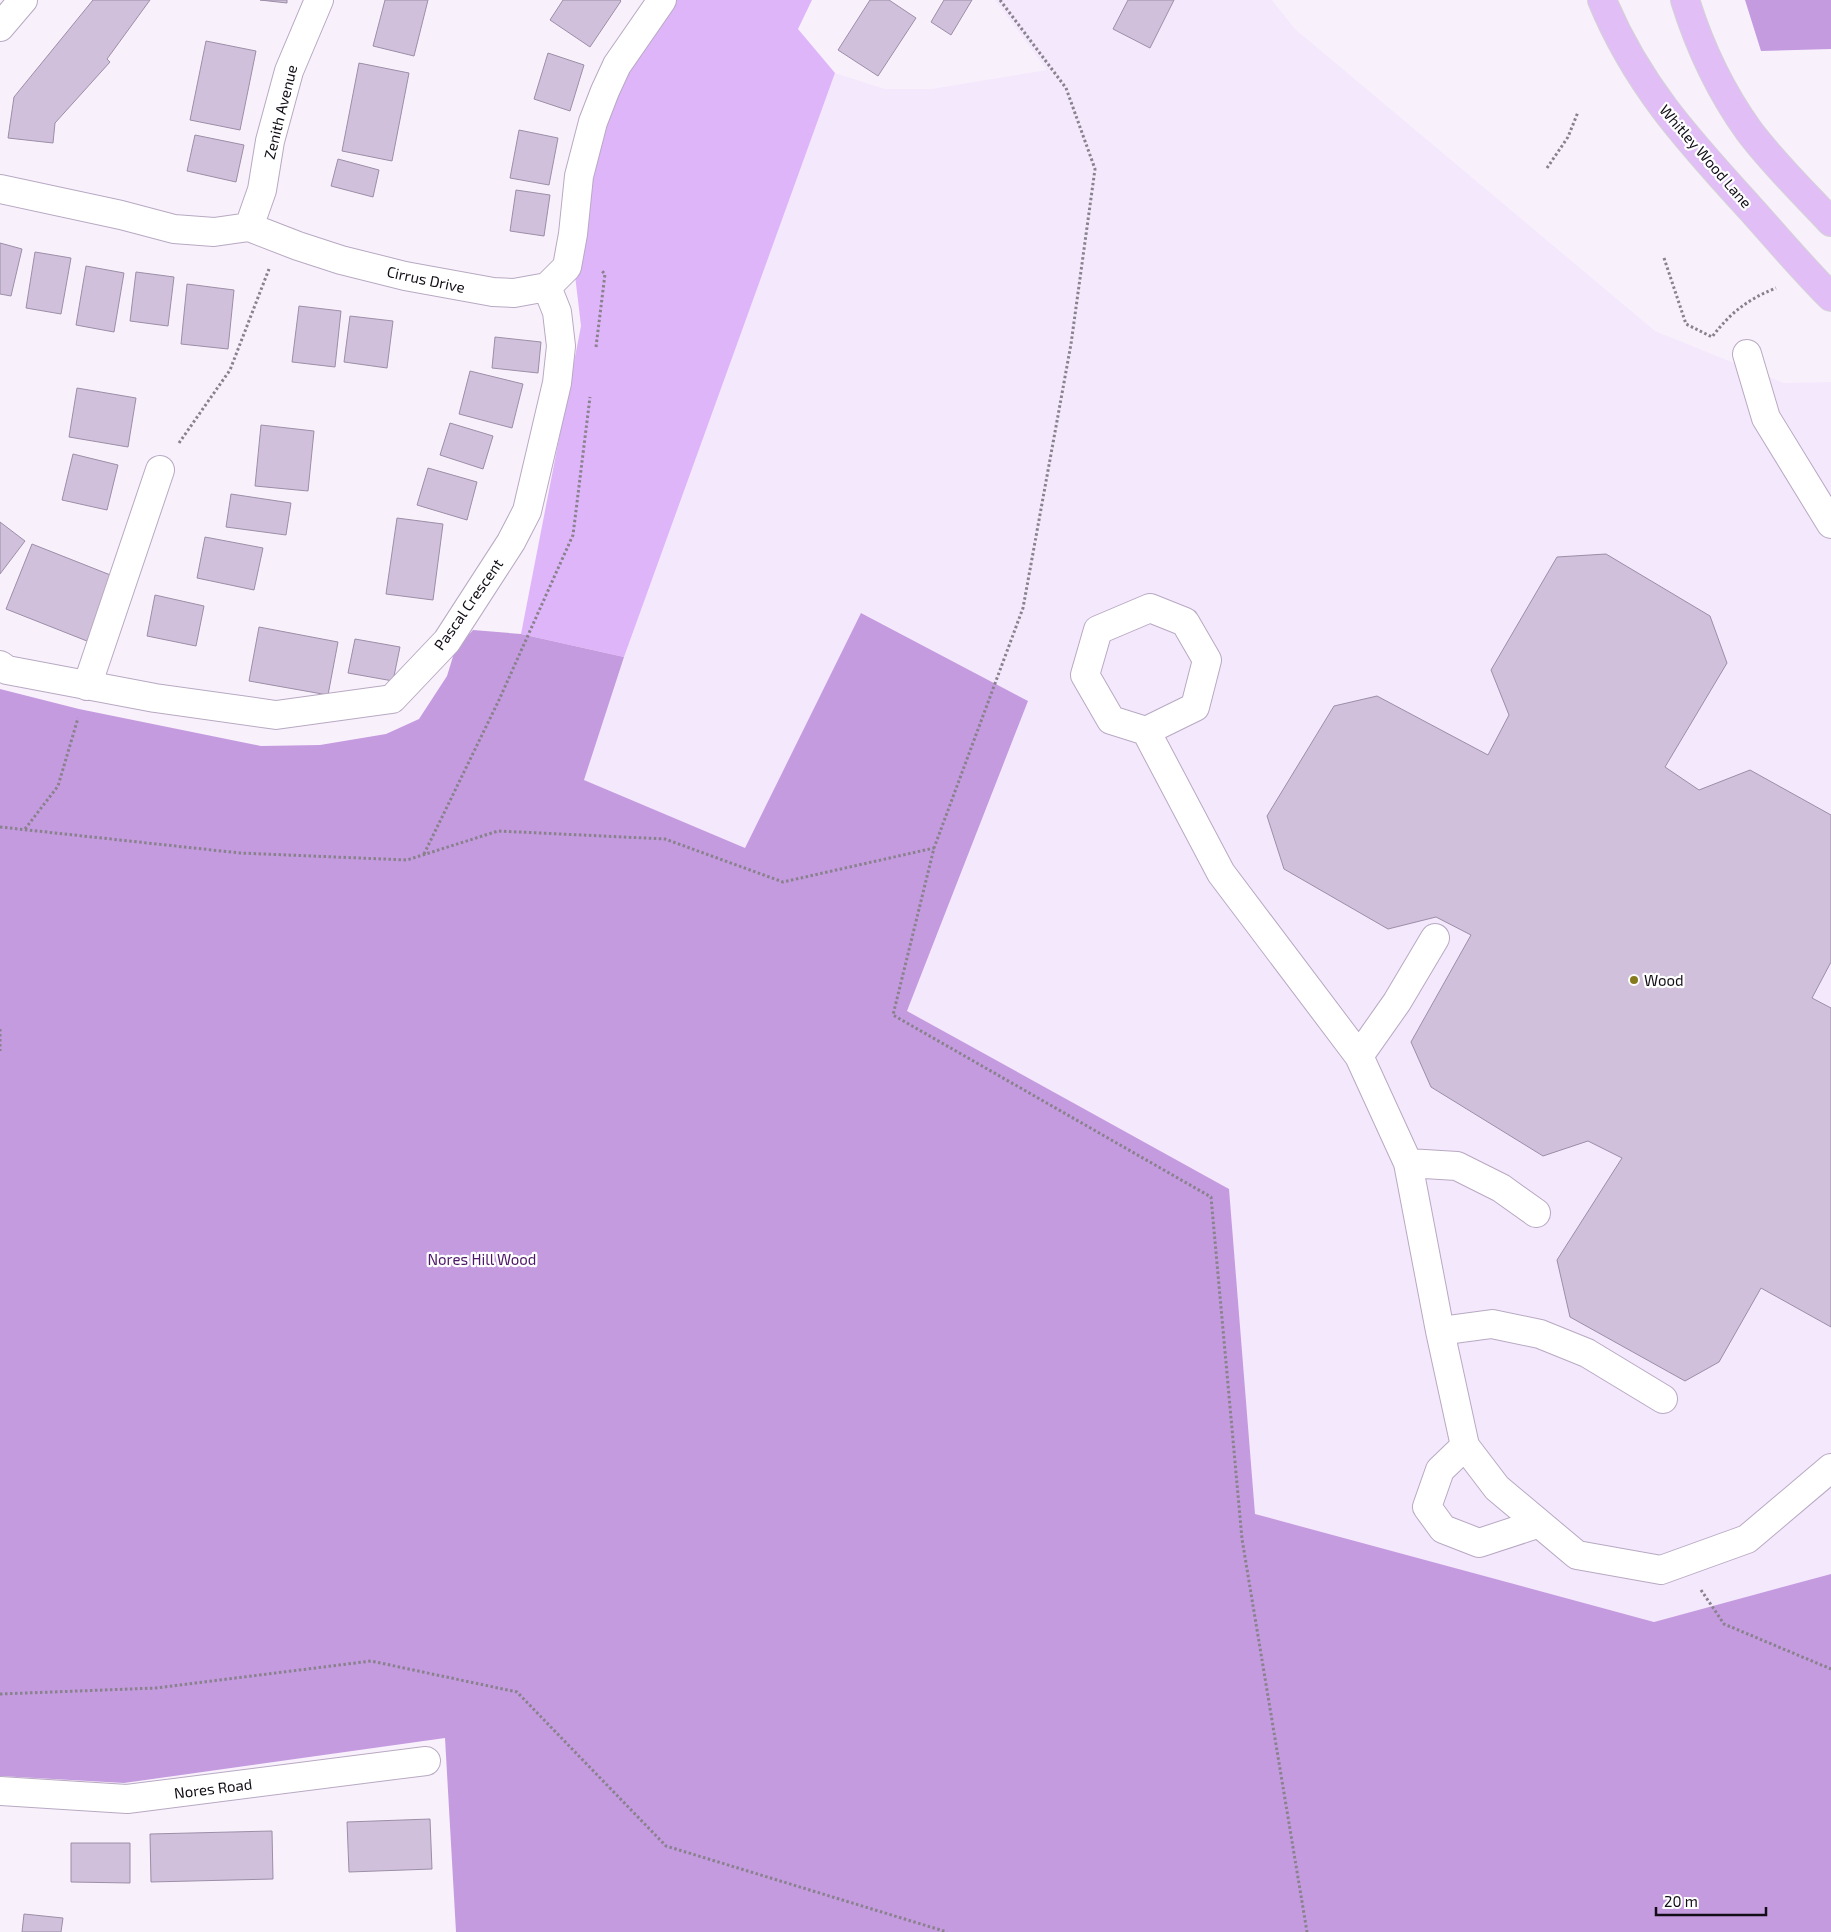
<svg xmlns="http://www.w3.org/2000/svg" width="1831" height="1932" font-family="'Exo 2',sans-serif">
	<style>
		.built { fill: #f4e8fd }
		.green { fill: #dfb5fa }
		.forest { fill: #c59be0 }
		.building { fill: #d0c0db; stroke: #9c8ea7 }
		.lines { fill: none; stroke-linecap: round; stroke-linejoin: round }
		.minor-casing { stroke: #b8a9c2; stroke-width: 30 }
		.major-casing { stroke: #d4d3d5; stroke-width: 30 }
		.path { stroke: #88828c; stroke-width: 3; stroke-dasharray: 2.5 2.5; stroke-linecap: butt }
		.minor { stroke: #fff; stroke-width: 28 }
		.major { stroke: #e1bef6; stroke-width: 28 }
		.poi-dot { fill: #867a1f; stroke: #fff; stroke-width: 2 }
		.labels { text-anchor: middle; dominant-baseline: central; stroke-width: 4.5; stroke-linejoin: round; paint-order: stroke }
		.street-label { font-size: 15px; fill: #120d16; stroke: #fff }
		.poi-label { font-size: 15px; fill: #120d16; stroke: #fff; text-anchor: start }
		.park-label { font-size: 15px; fill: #4c1567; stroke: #fff }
	</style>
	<rect width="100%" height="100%" fill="#f8f1fc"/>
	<!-- built -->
	<path class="built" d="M995 0H1272L1295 29 1655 331 1784 383 1831 382V1574L1654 1622 1254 1514 1228 1190 907 1011 1028 701 862 613 745 849 584 780 624 657 835 73 885 89H931L1047 70Z"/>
	<!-- green -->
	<path class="green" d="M670 0H812L798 29 835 73 624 657 521 634 581 326 574 267 589 170 620 77Z"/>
	<!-- forest -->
	<path class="forest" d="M1745 0H1831V49L1761 51Z
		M861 613 1028 701 907 1011 1229 1189 1255 1514 1654 1622 1831 1574V1932H456L445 1738 124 1783 0 1776V689L79 709 261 746 320 745 386 734 419 719 447 676 455 650 473 630 521 634 624 657 584 780 745 848Z"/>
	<!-- building -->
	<path class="building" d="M93 0H150L107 59 110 62 55 123 53 143 8 138 14 97Z
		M260 0H287V3Z
		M385 0H428L414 56 373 46Z
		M563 0H620L621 1 590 47 550 20Z
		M870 0H889L916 18 878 76 838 50Z
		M944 0H972L951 35 931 22Z
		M1128 0H1174L1150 48 1113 29Z
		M206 41 256 51 240 130 190 120Z
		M548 53 584 65 570 111 534 99Z
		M359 63 409 73 392 161 342 151Z
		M519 130 558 138 549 185 510 178Z
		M195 135 244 145 236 182 187 171Z
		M338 159 379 170 373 197 331 186Z
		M516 190 550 195 544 236 510 231Z
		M0 243 22 249 11 296 0 294Z
		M35 252 71 258 61 314 26 308Z
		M86 266 124 273 114 332 76 325Z
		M136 272 174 277 168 326 130 321Z
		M187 284 234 290 228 349 181 344Z
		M299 306 341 311 335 367 292 362Z
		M350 316 393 321 387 368 344 362Z
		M495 337 541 342 538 373 492 368Z
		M470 371 523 384 512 428 459 414Z
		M77 388 136 398 128 447 69 437Z
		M450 423 493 436 483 469 440 455Z
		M261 425 314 431 308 491 255 486Z
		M73 454 118 465 107 510 62 500Z
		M428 468 477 482 467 520 417 505Z
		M231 494 291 503 286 535 226 527Z
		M397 518 443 524 433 600 386 594Z
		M0 522 25 541 0 574Z
		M205 537 263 548 254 590 197 578Z
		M32 544 118 578 92 643 6 609Z
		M1606 554 1710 616 1727 663 1665 767 1699 790 1750 770 1831 815V962L1812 998 1831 1008V1327L1761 1288 1719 1362 1685 1381 1570 1317 1557 1260 1622 1158 1588 1141 1543 1156 1431 1087 1411 1042 1471 935 1436 917 1388 929 1284 869 1267 816 1334 706 1377 696 1488 755 1509 715 1491 670 1557 557Z
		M155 595 204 606 196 646 147 636Z
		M259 627 338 642 328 695 249 681Z
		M355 639 400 647 393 681 348 673Z
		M430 1819 432 1869 349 1872 347 1822Z
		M272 1831 273 1879 151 1882 150 1834Z
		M71 1843H130V1883L71 1882Z
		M24 1914 63 1918 61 1932H22Z"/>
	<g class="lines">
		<!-- minor casing -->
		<g class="minor-casing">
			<path id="minor" d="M0 27 23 0
				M0 189 121 215 174 229 214 232 249 227 298 246 341 260 405 276 493 292 514 293 547 287 567 267 573 234 579 176 593 122 605 91 617 65 662 0
				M249 227 262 190 270 141 289 71 319 0
				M1747 354 1766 418 1831 524
				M1150 608 1185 622 1207 660 1195 707 1146 731 1111 720 1085 675 1098 630Z
				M0 665 7 670 155 698 276 715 392 699 447 641 511 542 527 511 557 383 561 346 557 312 547 287
				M87 686 160 470
				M1146 731 1221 873 1359 1056 1408 1163 1440 1331 1465 1446 1497 1488 1577 1555 1661 1570 1747 1539 1831 1468
				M1359 1056 1397 1002 1435 938
				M1408 1163 1457 1166 1501 1188 1536 1213
				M1440 1331 1492 1324 1540 1334 1587 1353 1663 1399
				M1465 1446 1440 1470 1427 1507 1443 1529 1479 1543 1537 1524
				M0 1791 127 1799 426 1761"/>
		</g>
		<!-- major casing -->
		<g class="major-casing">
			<path id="major" d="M1602 0C1637 85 1689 141 1749 207 1776 237 1802 268 1831 297
				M1685 0C1699 45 1721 92 1749 131 1773 163 1803 192 1831 222"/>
		</g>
		<!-- path -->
		<path class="path" d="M1000 0 1066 88 1095 169 1071 344 1023 608 934 848 893 1015 1211 1197 1242 1539 1307 1932
			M1547 168 1568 137 1578 112
			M1664 258 1686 324 1712 337C1730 313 1748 299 1776 288
			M596 347 605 274 601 270
			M179 443 230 370 269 269
			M0 827 240 853 407 860 498 831 665 839 783 882 934 848
			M25 829 58 786 78 718
			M424 854 499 700 573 535 590 397
			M0 1029V1051
			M1701 1590 1724 1624 1831 1669
			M0 1694 156 1688 371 1661 517 1692 666 1846 947 1932"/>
		<!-- minor -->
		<use href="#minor" class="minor"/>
		<!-- major -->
		<use href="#major" class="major"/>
	</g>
	<!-- markers -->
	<circle class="poi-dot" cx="1634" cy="980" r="5"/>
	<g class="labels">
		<!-- street labels -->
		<g class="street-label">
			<text transform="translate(280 112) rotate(-76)">Zenith Avenue</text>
			<text transform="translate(1706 156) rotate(49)">Whitley Wood Lane</text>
			<text transform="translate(426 279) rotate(12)">Cirrus Drive</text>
			<text transform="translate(468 604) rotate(-55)">Pascal Crescent</text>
			<text transform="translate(213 1788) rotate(-7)">Nores Road</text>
		</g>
		<!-- poi labels -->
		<g class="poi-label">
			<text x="1644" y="980">Wood</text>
		</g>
		<!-- park labels -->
		<g class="park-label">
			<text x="482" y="1259">Nores Hill Wood</text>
		</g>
	</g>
	<!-- scale -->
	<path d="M1656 1907v8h110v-8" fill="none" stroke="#120d16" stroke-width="2.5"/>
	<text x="1664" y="1907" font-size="15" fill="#120d16" stroke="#ffffff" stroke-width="4" paint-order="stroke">20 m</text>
</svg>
